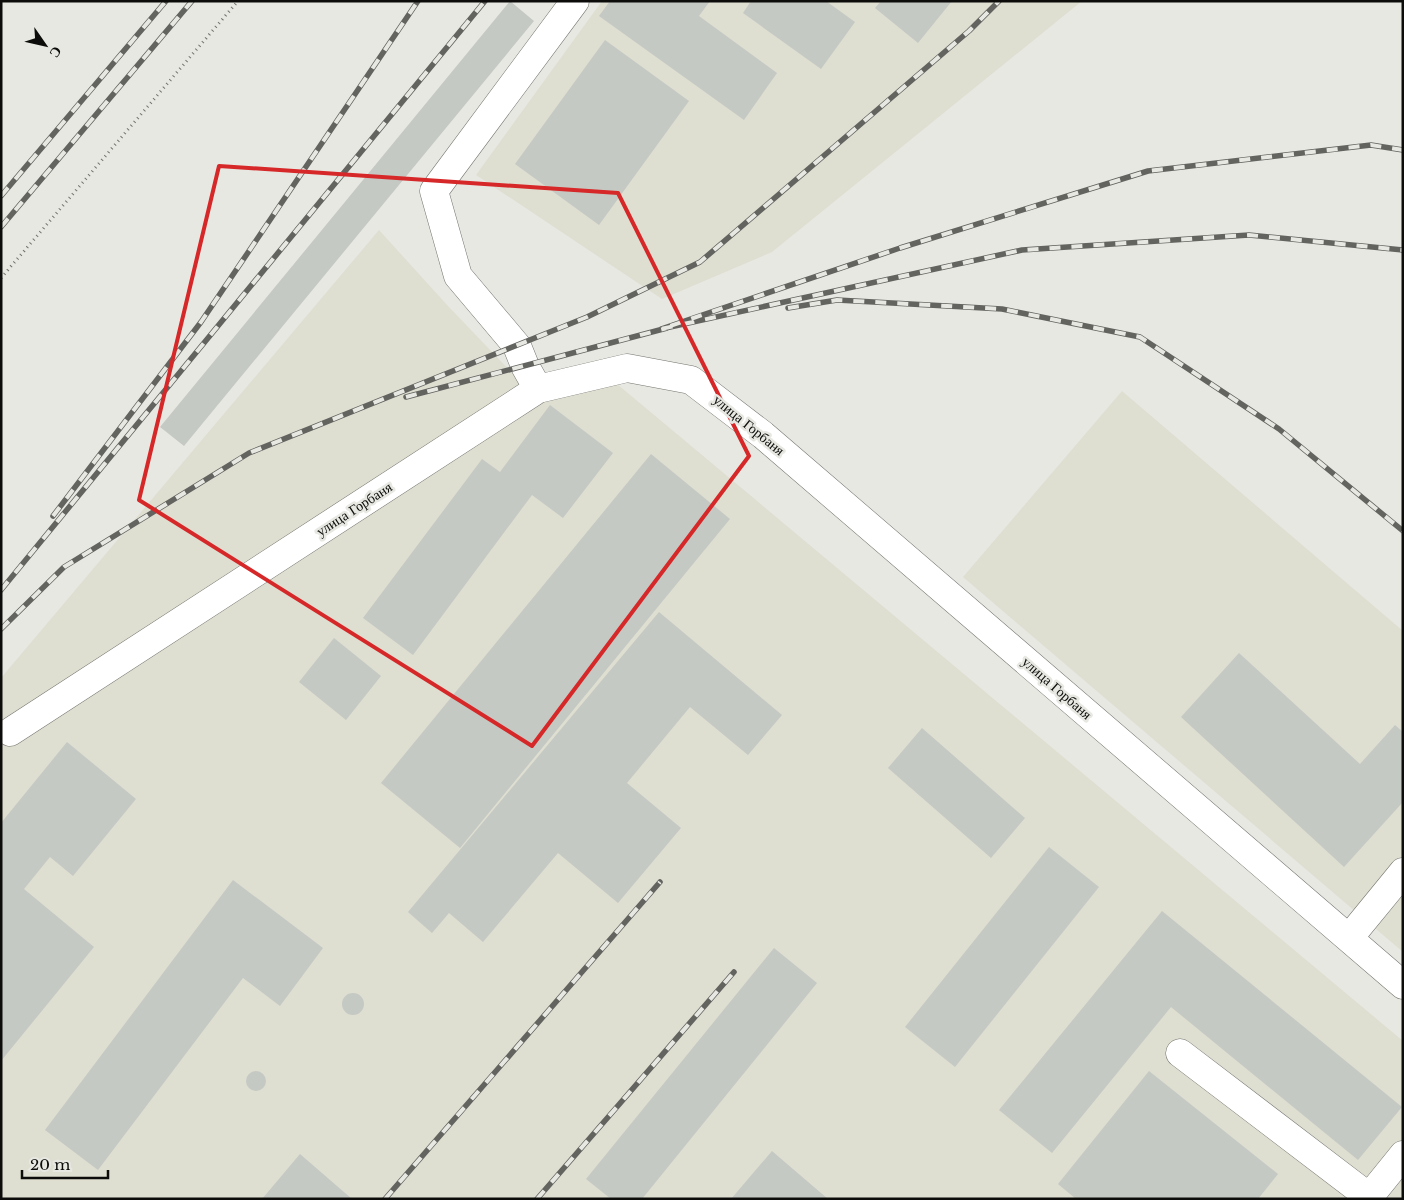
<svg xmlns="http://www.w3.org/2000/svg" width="1404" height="1200" font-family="'Libre Baskerville',serif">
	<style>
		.built { fill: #deded1 }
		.building { fill: #c5c9c4 }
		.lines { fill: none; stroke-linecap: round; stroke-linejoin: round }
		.minor-casing { stroke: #74746f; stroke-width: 29 }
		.path { stroke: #72726f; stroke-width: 3; stroke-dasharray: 1 4; stroke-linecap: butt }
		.minor { stroke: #fff; stroke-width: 28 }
		.rail-casing { stroke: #636360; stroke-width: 5.5 }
		.rail { stroke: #e8e8e3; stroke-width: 4; stroke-dasharray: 11; stroke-linecap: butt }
		.marked { fill: none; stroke: #d62828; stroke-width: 4; stroke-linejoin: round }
		.labels { text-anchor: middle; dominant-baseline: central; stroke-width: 5; stroke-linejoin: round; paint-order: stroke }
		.street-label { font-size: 14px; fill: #0c0c0a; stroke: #e8e8e3 }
	</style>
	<rect width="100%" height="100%" fill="#e8e8e3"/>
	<!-- built -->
	<path class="built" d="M602 1H1082L772 252 662 299 476 175Z
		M379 230 448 306 538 400 617 384 1403 1041V1199H1V678Z
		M1122 391 1403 631V952L963 577Z"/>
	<!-- building -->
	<path class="building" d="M510 1 534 21 184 446 160 427Z
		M610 1H710L699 16 777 73 744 120 599 16Z
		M751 1H826L855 22 821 69 743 13Z
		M881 1H952L918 43 875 8Z
		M605 40 689 101 599 225 515 164Z
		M550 405 613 453 563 518 532 495 413 655 363 618 482 459 500 472Z
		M651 454 730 519 460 848 381 783Z
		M659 612 782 715 748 755 690 707 627 783 681 828 618 903 558 853 483 942 449 913 432 933 408 912Z
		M334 638 381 676 346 720 299 682Z
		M1239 653 1360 764 1395 725 1403 732V802L1344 867 1181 717Z
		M922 728 1025 818 991 858 888 768Z
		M67 742 136 799 73 876 50 857 24 889 94 947 1 1061V823Z
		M1049 847 1099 887 955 1067 905 1027Z
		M233 880 323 948 280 1006 243 978 98 1170 45 1130Z
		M1162 911 1402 1107 1358 1160 1171 1007 1052 1153 999 1110Z
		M774 948 817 983 642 1199H611L586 1179Z
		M342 1004a11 11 0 1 1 22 0a11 11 0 1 1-22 0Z
		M246 1081a10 10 0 1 1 20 0a10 10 0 1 1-20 0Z
		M1149 1071 1278 1174 1258 1199H1076L1058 1184Z
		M772 1151 828 1199H731Z
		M300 1154 352 1199H262Z"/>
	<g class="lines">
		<!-- minor casing -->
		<g class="minor-casing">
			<path id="minor" d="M538 389 525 366 517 346 458 276 434 191 575 1
				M10 732 538 389 627 368 691 380 763 435 1403 985
				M1349 938 1403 872
				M1180 1053 1369 1197 1403 1155"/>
		</g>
		<!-- path -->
		<path class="path" d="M1 278 238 1"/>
		<!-- minor -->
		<use href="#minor" class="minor"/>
		<!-- rail casing -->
		<g class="rail-casing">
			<path id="rail" d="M1403 150 1371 145 1148 171 900 248 661 329 1022 250 1249 235 1403 250
				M1 196 166 1
				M1 227 192 1
				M788 308 837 300 1002 309 1140 337 1279 429 1403 531
				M406 397 667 328
				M53 516 201 322 418 1
				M1 590 485 1
				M1 629 64 567 249 453 587 317 700 262 969 31 999 1
				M385 1199 660 882
				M537 1199 734 972"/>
		</g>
		<!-- rail -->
		<use href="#rail" class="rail"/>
	</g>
	<!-- marked area -->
	<path class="marked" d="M219 166 618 193 749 456 532 746 139 500Z"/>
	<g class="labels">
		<!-- street labels -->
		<g class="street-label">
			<text transform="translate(749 425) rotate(39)">улица Горбаня</text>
			<text transform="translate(354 509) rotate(-33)">улица Горбаня</text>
			<text transform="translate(1057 688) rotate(41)">улица Горбаня</text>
		</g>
	</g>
	<!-- border -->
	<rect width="1404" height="1200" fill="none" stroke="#0c0c0a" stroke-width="5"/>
	<!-- north arrow -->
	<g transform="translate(45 45) rotate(124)" stroke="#e8e8e3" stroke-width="4" paint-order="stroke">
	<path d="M0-4L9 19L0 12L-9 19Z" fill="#0c0c0a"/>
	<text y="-8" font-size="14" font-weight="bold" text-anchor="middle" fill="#0c0c0a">С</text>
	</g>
	<!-- scale -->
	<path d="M22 1170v8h86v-8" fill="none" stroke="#0c0c0a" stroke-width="2.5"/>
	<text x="30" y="1170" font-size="15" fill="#0c0c0a" stroke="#e8e8e3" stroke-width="4" paint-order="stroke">20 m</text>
</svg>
